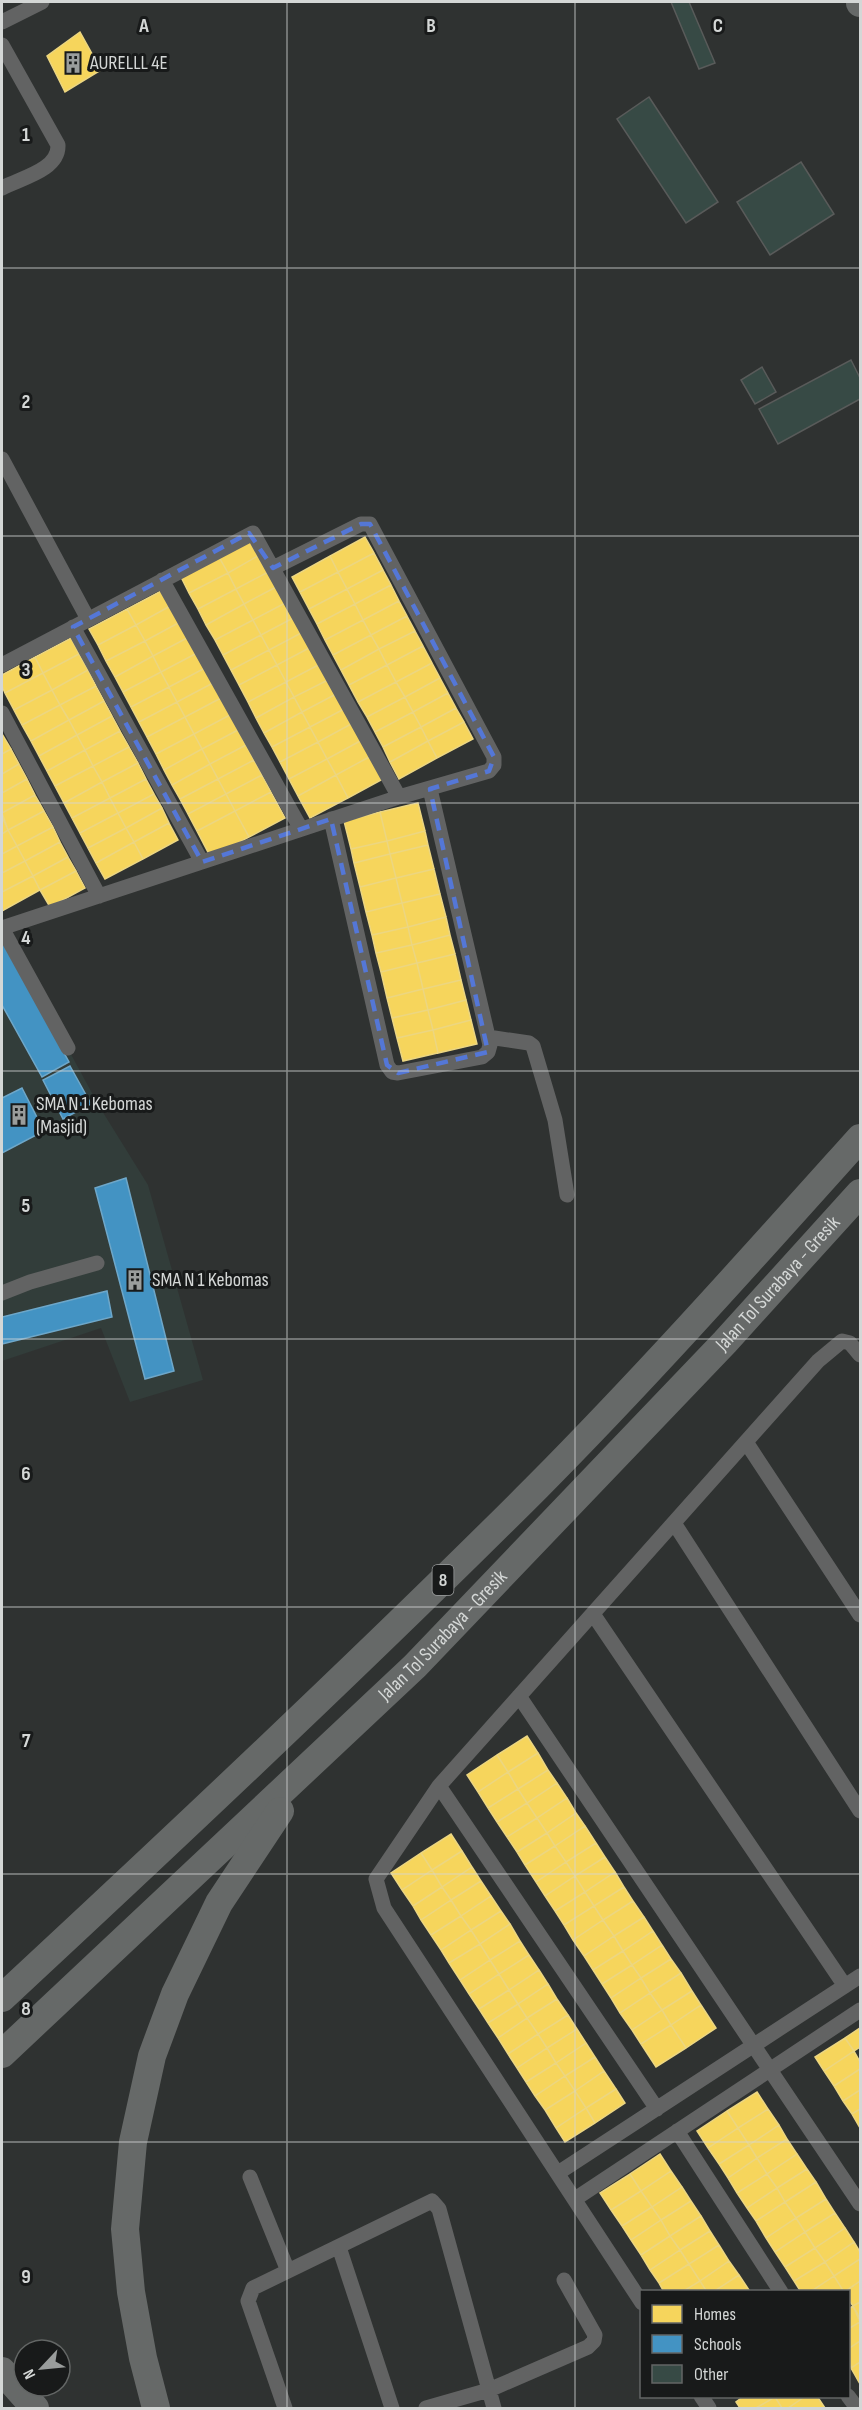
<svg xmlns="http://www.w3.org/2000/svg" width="862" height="2410" font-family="'Sofia Sans Condensed',sans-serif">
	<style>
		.built { fill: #323d3a }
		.homes { fill: #f6d55c; stroke: #ecd681; stroke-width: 1.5 }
		.schools { fill: #4393c3; stroke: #6ea7c9; stroke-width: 1.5 }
		.building { fill: #374a45; stroke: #595b5a; stroke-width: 1.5 }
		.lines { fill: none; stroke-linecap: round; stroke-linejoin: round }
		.street { stroke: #626363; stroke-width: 15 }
		.highway { stroke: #666968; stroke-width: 28 }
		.marked { fill: none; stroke: #5477d7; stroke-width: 4.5; stroke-dasharray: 12 8; stroke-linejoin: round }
		.grid { fill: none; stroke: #d4d7d6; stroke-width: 1.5; stroke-opacity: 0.55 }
		.labels { text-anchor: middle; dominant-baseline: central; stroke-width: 6; stroke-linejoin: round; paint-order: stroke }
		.shield { fill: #181a1a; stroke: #9c9e9e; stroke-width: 1.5 }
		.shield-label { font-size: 18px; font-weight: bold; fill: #d4d7d6 }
		.poi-label { font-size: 20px; fill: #d4d7d6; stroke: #181a1a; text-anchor: start }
		.street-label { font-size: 20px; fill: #d4d7d6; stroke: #181a1a }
		.grid-label { font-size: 20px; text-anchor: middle; font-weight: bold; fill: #d4d7d6; stroke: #181a1a; stroke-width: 6; stroke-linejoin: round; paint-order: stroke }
	</style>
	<rect width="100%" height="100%" fill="#2f3231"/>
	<!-- built -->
	<path class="built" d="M2 927 99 1106 148 1185 203 1380 130 1402 101 1328 2 1361Z"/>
	<!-- homes -->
	<path class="homes" d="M80 32 101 70 65 92 47 56Z
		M365 537 374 553 338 572 330 556Z
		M255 538 263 553 228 573 219 557Z
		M263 553 272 570 236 589 228 573Z
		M374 553 383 570 347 589 338 572Z
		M330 556 338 572 300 592 292 577Z
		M219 557 228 573 189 593 181 577Z
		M272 570 280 585 244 604 236 589Z
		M383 570 391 585 355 604 347 589Z
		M338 572 347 589 309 609 300 592Z
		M228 573 236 589 198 609 189 593Z
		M280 585 289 601 253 620 244 604Z
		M391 585 399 601 363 620 355 604Z
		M236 589 244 604 206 625 198 609Z
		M347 589 355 604 317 624 309 609Z
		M163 590 172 605 136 625 127 609Z
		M289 601 297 616 261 635 253 620Z
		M399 601 407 616 371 635 363 620Z
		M244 604 253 620 215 640 206 625Z
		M355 604 363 620 325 640 317 624Z
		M172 605 180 622 145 641 136 625Z
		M127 609 136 625 98 645 89 629Z
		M297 616 305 631 269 650 261 635Z
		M407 616 415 631 379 649 371 635Z
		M253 620 261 635 223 655 215 640Z
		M363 620 371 635 333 655 325 640Z
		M180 622 189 637 153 656 145 641Z
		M136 625 145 641 106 661 98 645Z
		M305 631 313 646 277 665 269 650Z
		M415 631 423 646 387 665 379 649Z
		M261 635 269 650 231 670 223 655Z
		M371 635 379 649 341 670 333 655Z
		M189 637 197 653 161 672 153 656Z
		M71 638 79 654 43 673 35 657Z
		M145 641 153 656 115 677 106 661Z
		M313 646 322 663 286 682 277 665Z
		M423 646 432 663 396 682 387 665Z
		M379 649 387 665 349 685 341 670Z
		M269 650 277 665 239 685 231 670Z
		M197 653 205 668 169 687 161 672Z
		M79 654 88 670 52 690 43 673Z
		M153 656 161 672 123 692 115 677Z
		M35 657 43 673 5 693 2 686V675Z
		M322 663 330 679 294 697 286 682Z
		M432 663 440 678 405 697 396 682Z
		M277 665 286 682 248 702 239 685Z
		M387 665 396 682 358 702 349 685Z
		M205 668 213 683 177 702 169 687Z
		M88 670 96 686 60 705 52 690Z
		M161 672 169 687 131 707 123 692Z
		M43 673 52 690 14 710 5 693Z
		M440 678 448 693 413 712 405 697Z
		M330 679 338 693 302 712 294 697Z
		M286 682 294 697 256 718 248 702Z
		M396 682 405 697 367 717 358 702Z
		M213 683 221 698 185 717 177 702Z
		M96 686 104 701 69 720 60 705Z
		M169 687 177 702 139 722 131 707Z
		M52 690 60 705 22 725 14 710Z
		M338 693 346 708 310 727 302 712Z
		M448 693 456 708 421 727 413 712Z
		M294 697 302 712 264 733 256 718Z
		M405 697 413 712 375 732 367 717Z
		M221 698 230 715 194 734 185 717Z
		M104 701 112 716 77 735 69 720Z
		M177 702 185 717 147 737 139 722Z
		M60 705 69 720 31 741 22 725Z
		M346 708 353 723 318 742 310 727Z
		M456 708 464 722 428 741 421 727Z
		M302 712 310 727 272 747 264 733Z
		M413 712 421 727 383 747 375 732Z
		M230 715 238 730 202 749 194 734Z
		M112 716 120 731 85 750 77 735Z
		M185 717 194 734 156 754 147 737Z
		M69 720 77 735 39 756 31 741Z
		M464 722 473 739 437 758 428 741Z
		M353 723 362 740 327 759 318 742Z
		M310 727 318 742 280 762 272 747Z
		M421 727 428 741 390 762 383 747Z
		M238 730 246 745 210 764 202 749Z
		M120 731 129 747 93 766 85 750Z
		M2 734 11 749 2 754Z
		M194 734 202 749 164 770 156 754Z
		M77 735 85 750 47 771 39 756Z
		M362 740 371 756 336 775 327 759Z
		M428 741 437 758 399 779 390 762Z
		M318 742 327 759 289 779 280 762Z
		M246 745 254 760 218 779 210 764Z
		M129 747 138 763 102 782 93 766Z
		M11 749 19 764 2 774V754Z
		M202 749 210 764 172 785 164 770Z
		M85 750 93 766 55 786 47 771Z
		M371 756 383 779 348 798 336 775Z
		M327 759 336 775 298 796 289 779Z
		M254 760 262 775 226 794 218 779Z
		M138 763 146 779 110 798 102 782Z
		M19 764 27 779 2 793V774Z
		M210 764 218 779 180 799 172 785Z
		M93 766 102 782 64 803 55 786Z
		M262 775 271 792 235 811 226 794Z
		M336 775 348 798 310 818 298 796Z
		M27 779 35 795 2 813V793Z
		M146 779 154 794 118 813 110 798Z
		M218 779 226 794 188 814 180 799Z
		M102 782 110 798 72 818 64 803Z
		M271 792 285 818 249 837 235 811Z
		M154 794 162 808 126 828 118 813Z
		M226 794 235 811 197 831 188 814Z
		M35 795 44 811 8 830 2 813Z
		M110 798 118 813 80 833 72 818Z
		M418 803 425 831 387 841 380 812Z
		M162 808 169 823 134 842 126 828Z
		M44 811 53 827 17 846 8 830Z
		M235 811 249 837 211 858 197 831Z
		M380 812 387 841 351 849 344 821Z
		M118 813 126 828 88 848 80 833Z
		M2 817 8 830 2 834Z
		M169 823 178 840 143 859 134 842Z
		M53 827 60 842 25 861 17 846Z
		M126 828 134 842 96 863 88 848Z
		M8 830 17 846 2 854V834Z
		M425 831 428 845 390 854 387 841Z
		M387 841 390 854 354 863 351 849Z
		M60 842 68 857 33 876 25 861Z
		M134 842 143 859 105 879 96 863Z
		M428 845 434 869 396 878 390 854Z
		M17 846 25 861 2 873V854Z
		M390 854 396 878 360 887 354 863Z
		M68 857 76 871 40 890 33 876Z
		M25 861 33 876 2 892V873Z
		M434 869 440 894 402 903 396 878Z
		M76 871 85 888 50 907 40 890Z
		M33 876 40 890 2 911V892Z
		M396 878 402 903 366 912 360 887Z
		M440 894 446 917 408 927 402 903Z
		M402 903 408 927 372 935 366 912Z
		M446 917 450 935 412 945 408 927Z
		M408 927 412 945 376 953 372 935Z
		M450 935 455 954 417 963 412 945Z
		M412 945 417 963 381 972 376 953Z
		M455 954 461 980 423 989 417 963Z
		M417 963 423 989 387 998 381 972Z
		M461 980 466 1000 428 1010 423 989Z
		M423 989 428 1010 392 1018 387 998Z
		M466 1000 471 1020 433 1030 428 1010Z
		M428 1010 433 1030 397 1038 392 1018Z
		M471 1020 477 1044 438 1053 433 1030Z
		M433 1030 438 1053 403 1061 397 1038Z
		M527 1736 538 1753 508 1772 497 1755Z
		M538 1753 548 1770 518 1789 508 1772Z
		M497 1755 508 1772 478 1792 467 1775Z
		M548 1770 557 1783 527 1803 518 1789Z
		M508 1772 518 1789 488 1808 478 1792Z
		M557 1783 567 1798 537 1818 527 1803Z
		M518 1789 527 1803 497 1822 488 1808Z
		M567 1798 576 1813 547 1833 537 1818Z
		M527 1803 537 1818 507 1837 497 1822Z
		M576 1813 585 1826 555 1846 547 1833Z
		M537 1818 547 1833 517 1852 507 1837Z
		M585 1826 596 1843 566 1862 555 1846Z
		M547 1833 555 1846 525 1865 517 1852Z
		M451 1834 462 1851 432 1870 421 1853Z
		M596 1843 605 1857 575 1876 566 1862Z
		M555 1846 566 1862 536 1882 525 1865Z
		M462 1851 472 1867 442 1887 432 1870Z
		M421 1853 432 1870 402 1890 391 1873Z
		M605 1857 615 1872 585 1892 575 1876Z
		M566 1862 575 1876 545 1896 536 1882Z
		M472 1867 481 1881 451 1900 442 1887Z
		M432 1870 442 1887 413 1906 402 1890Z
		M615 1872 624 1887 594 1906 585 1892Z
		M575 1876 585 1892 555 1911 545 1896Z
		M481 1881 491 1896 461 1916 451 1900Z
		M442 1887 451 1900 421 1920 413 1906Z
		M624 1887 633 1901 603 1920 594 1906Z
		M585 1892 594 1906 564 1925 555 1911Z
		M491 1896 501 1911 471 1930 461 1916Z
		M451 1900 461 1916 431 1935 421 1920Z
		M633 1901 644 1917 614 1936 603 1920Z
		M594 1906 603 1920 573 1940 564 1925Z
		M501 1911 510 1924 480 1944 471 1930Z
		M461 1916 471 1930 441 1950 431 1935Z
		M644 1917 653 1931 623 1951 614 1936Z
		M603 1920 614 1936 584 1956 573 1940Z
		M510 1924 520 1941 490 1960 480 1944Z
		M471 1930 480 1944 449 1963 441 1950Z
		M653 1931 662 1945 632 1965 623 1951Z
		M614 1936 623 1951 593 1970 584 1956Z
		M520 1941 529 1955 499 1974 490 1960Z
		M480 1944 490 1960 460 1980 449 1963Z
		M662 1945 671 1959 641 1978 632 1965Z
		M623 1951 632 1965 602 1984 593 1970Z
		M529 1955 539 1970 509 1990 499 1974Z
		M671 1959 681 1973 650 1993 641 1978Z
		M490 1960 499 1974 469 1994 460 1980Z
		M632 1965 641 1978 611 1998 602 1984Z
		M539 1970 548 1984 518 2004 509 1990Z
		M681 1973 692 1991 662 2010 650 1993Z
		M499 1974 509 1990 479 2009 469 1994Z
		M641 1978 650 1993 620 2013 611 1998Z
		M548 1984 557 1999 527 2018 518 2004Z
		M509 1990 518 2004 488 2023 479 2009Z
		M692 1991 701 2005 671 2025 662 2010Z
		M650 1993 662 2010 632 2030 620 2013Z
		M557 1999 568 2015 538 2034 527 2018Z
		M518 2004 527 2018 498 2038 488 2023Z
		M701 2005 716 2028 686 2048 671 2025Z
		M662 2010 671 2025 641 2044 632 2030Z
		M568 2015 577 2029 547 2048 538 2034Z
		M527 2018 538 2034 508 2054 498 2038Z
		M671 2025 686 2048 656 2067 641 2044Z
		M860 2028V2047L854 2051 845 2038Z
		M577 2029 586 2043 556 2063 547 2048Z
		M538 2034 547 2048 517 2068 508 2054Z
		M845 2038 854 2051 824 2071 815 2057Z
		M586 2043 595 2057 565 2076 556 2063Z
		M547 2048 556 2063 526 2082 517 2068Z
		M854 2051 860 2062V2069L834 2086 824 2071Z
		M595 2057 604 2071 575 2091 565 2076Z
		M556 2063 565 2076 535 2096 526 2082Z
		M860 2069V2090L843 2101 834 2086Z
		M604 2071 616 2089 586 2108 575 2091Z
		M565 2076 575 2091 545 2110 535 2096Z
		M616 2089 625 2103 595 2123 586 2108Z
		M860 2090V2109L852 2114 843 2101Z
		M575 2091 586 2108 556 2128 545 2110Z
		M757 2092 768 2109 738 2128 727 2111Z
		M586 2108 595 2123 565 2142 556 2128Z
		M768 2109 779 2125 749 2145 738 2128Z
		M860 2109V2128L852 2114Z
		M727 2111 738 2128 708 2148 697 2131Z
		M779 2125 787 2139 757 2158 749 2145Z
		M738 2128 749 2145 719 2164 708 2148Z
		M787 2139 797 2154 767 2174 757 2158Z
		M749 2145 757 2158 728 2178 719 2164Z
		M660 2154 671 2171 641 2191 630 2174Z
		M797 2154 807 2169 777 2188 767 2174Z
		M757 2158 767 2174 737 2193 728 2178Z
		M807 2169 816 2182 785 2202 777 2188Z
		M671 2171 682 2187 652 2207 641 2191Z
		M630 2174 641 2191 611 2210 600 2193Z
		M767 2174 777 2188 747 2208 737 2193Z
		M816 2182 826 2199 796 2218 785 2202Z
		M682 2187 691 2201 661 2220 652 2207Z
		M777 2188 785 2202 756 2221 747 2208Z
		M641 2191 652 2207 622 2226 611 2210Z
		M826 2199 835 2213 805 2232 796 2218Z
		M691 2201 701 2216 670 2236 661 2220Z
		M785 2202 796 2218 766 2238 756 2221Z
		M652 2207 661 2220 631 2240 622 2226Z
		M835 2213 845 2228 815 2248 805 2232Z
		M701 2216 710 2231 680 2250 670 2236Z
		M796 2218 805 2232 775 2252 766 2238Z
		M661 2220 670 2236 641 2255 631 2240Z
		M845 2228 854 2242 825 2262 815 2248Z
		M710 2231 719 2245 689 2264 680 2250Z
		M805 2232 815 2248 785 2267 775 2252Z
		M670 2236 680 2250 650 2270 641 2255Z
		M854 2242 860 2252V2259L834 2276 825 2262Z
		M719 2245 729 2261 700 2281 689 2264Z
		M815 2248 825 2262 794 2281 785 2267Z
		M680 2250 689 2264 659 2283 650 2270Z
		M860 2259V2281L844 2292 834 2276Z
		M729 2261 739 2275 713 2292H707L700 2281Z
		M825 2262 834 2276 810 2292H801L794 2281Z
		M689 2264 700 2281 682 2292H664L659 2283Z
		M739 2275 749 2290 713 2292Z
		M834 2276 844 2292H810Z
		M700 2281 707 2292H682Z
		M860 2281V2302L853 2306 848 2299V2292H845Z
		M860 2302V2318L853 2306Z
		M853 2306 860 2322 848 2329V2309Z
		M860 2322V2341L848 2349V2329Z
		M860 2341V2362L851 2368 848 2349Z
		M860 2362V2384L851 2368Z
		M744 2396H775V2397L756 2408H740L736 2402Z
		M806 2396 788 2408H782L775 2397Z
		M806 2396H817L825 2408H788Z
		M775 2397 782 2408H756Z"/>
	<!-- schools -->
	<path class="schools" d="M2 941 69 1062 42 1077 2 1005Z
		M70 1066 91 1104 63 1119 43 1080Z
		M22 1088 44 1131 2 1153V1098Z
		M126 1178 174 1371 145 1379 95 1188Z
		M107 1291 112 1317 2 1344V1317Z"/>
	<!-- building -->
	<path class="building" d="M671 2H689L715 63 699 69Z
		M649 97 718 202 686 223 617 119Z
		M801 162 834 214 770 255 737 202Z
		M851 360 860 378V399L778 444 759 409Z
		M762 367 776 392 755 404 741 380Z"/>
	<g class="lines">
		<!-- street -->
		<path class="street" d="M2 22 42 2
			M2 45 58 145C59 170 21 178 2 188
			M2 459 88 619
			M162 580 301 829
			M73 627 202 862
			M2 665 253 533 399 797
			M2 713 99 896
			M331 819 387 1065 392 1072 398 1073 482 1057 488 1052 490 1045 430 789
			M2 928 399 797 489 771 494 765V757L370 524H361L273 568
			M2 928 68 1048
			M488 1037 529 1043 533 1046 555 1120 567 1195
			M2 1293 30 1282 97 1263
			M746 1442 860 1615
			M674 1523 860 1811
			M593 1614 845 1986
			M519 1696 860 2204
			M439 1786 657 2109
			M677 2131 781 2292
			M558 2173 860 1976
			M250 2177 288 2271
			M575 2199 860 2010
			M339 2247 392 2408
			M642 2303 384 1908 376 1879 439 1786 818 1361 842 1341 850 1343 860 1355
			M701 2396 709 2408
			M848 2396 857 2408
			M285 2408 248 2301 253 2288 432 2201 439 2209 494 2408
			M426 2408 489 2390 588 2347 594 2341 595 2335 564 2280"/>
		<!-- highway -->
		<g class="highway">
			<path d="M860 2V3"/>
			<path d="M2 1998C182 1831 362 1662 536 1488 648 1375 754 1256 860 1138"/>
			<path id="s1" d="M2 2054 415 1666 725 1342 860 1193"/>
			<path d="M2 2371 35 2408"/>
			<path d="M156 2408 143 2358 131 2292 125 2229 133 2142 152 2056 175 1994 219 1903 280 1811"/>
		</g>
	</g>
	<!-- marked area -->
	<path class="marked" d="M361 524H370L494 757 489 771 430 789 488 1052 398 1073 387 1065 331 819 202 862 73 627 249 533 273 568Z"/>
	<!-- grid -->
	<path class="grid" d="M287 2V2408M575 2V2408M2 268H860M2 536H860M2 803H860M2 1071H860M2 1339H860M2 1607H860M2 1874H860M2 2142H860"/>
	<!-- icons -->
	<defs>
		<g id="building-bare" transform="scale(1.62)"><path d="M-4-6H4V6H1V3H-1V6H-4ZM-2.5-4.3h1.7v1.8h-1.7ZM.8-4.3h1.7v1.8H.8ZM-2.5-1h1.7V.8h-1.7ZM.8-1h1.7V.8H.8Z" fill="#9a9d9c" stroke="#181a1a" stroke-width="2.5" paint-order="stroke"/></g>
	</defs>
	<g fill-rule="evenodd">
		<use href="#building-bare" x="73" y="63"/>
		<use href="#building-bare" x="19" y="1115"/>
		<use href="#building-bare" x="135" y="1280"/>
	</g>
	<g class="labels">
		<!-- shield labels -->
		<rect class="shield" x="432.5" y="1565" width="21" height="30" rx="4.5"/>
		<g class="shield-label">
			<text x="443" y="1580">8</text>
		</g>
		<!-- poi labels -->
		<g class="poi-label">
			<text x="90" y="63">AURELLL 4E</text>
			<text x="36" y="1104">SMA N 1 Kebomas<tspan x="36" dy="23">(Masjid)</tspan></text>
			<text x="152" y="1280">SMA N 1 Kebomas</text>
		</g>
		<!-- street labels -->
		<g class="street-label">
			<text stroke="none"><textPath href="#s1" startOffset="1094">Jalan Tol Surabaya - Gresik</textPath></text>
			<text stroke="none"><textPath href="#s1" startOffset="608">Jalan Tol Surabaya - Gresik</textPath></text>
		</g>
	</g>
	<g class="grid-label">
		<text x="144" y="32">A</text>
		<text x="431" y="32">B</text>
		<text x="718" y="32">C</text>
		<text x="26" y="141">1</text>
		<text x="26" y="408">2</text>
		<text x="26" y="676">3</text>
		<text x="26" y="944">4</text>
		<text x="26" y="1212">5</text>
		<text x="26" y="1480">6</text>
		<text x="26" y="1747">7</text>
		<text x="26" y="2015">8</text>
		<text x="26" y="2283">9</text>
	</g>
	<!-- border -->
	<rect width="862" height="2410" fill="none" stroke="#d4d7d6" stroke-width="6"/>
	<!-- legend -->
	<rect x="640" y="2290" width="210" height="108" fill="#181a1a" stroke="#636665" stroke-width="1.5"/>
	<rect x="652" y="2305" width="30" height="18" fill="#f6d55c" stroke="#636665" stroke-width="1.5"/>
	<text x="694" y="2320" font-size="18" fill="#d4d7d6">Homes</text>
	<rect x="652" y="2335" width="30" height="18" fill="#4393c3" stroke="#636665" stroke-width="1.5"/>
	<text x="694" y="2350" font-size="18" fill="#d4d7d6">Schools</text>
	<rect x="652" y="2365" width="30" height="18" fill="#374a45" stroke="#636665" stroke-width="1.5"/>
	<text x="694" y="2380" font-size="18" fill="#d4d7d6">Other</text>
	<!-- north arrow -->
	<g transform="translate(42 2368) rotate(244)"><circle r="28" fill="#181a1a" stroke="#636665" stroke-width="1.5"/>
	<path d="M0-4.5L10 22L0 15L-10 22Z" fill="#9a9d9c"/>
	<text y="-9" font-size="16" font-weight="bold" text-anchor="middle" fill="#d4d7d6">N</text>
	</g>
</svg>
